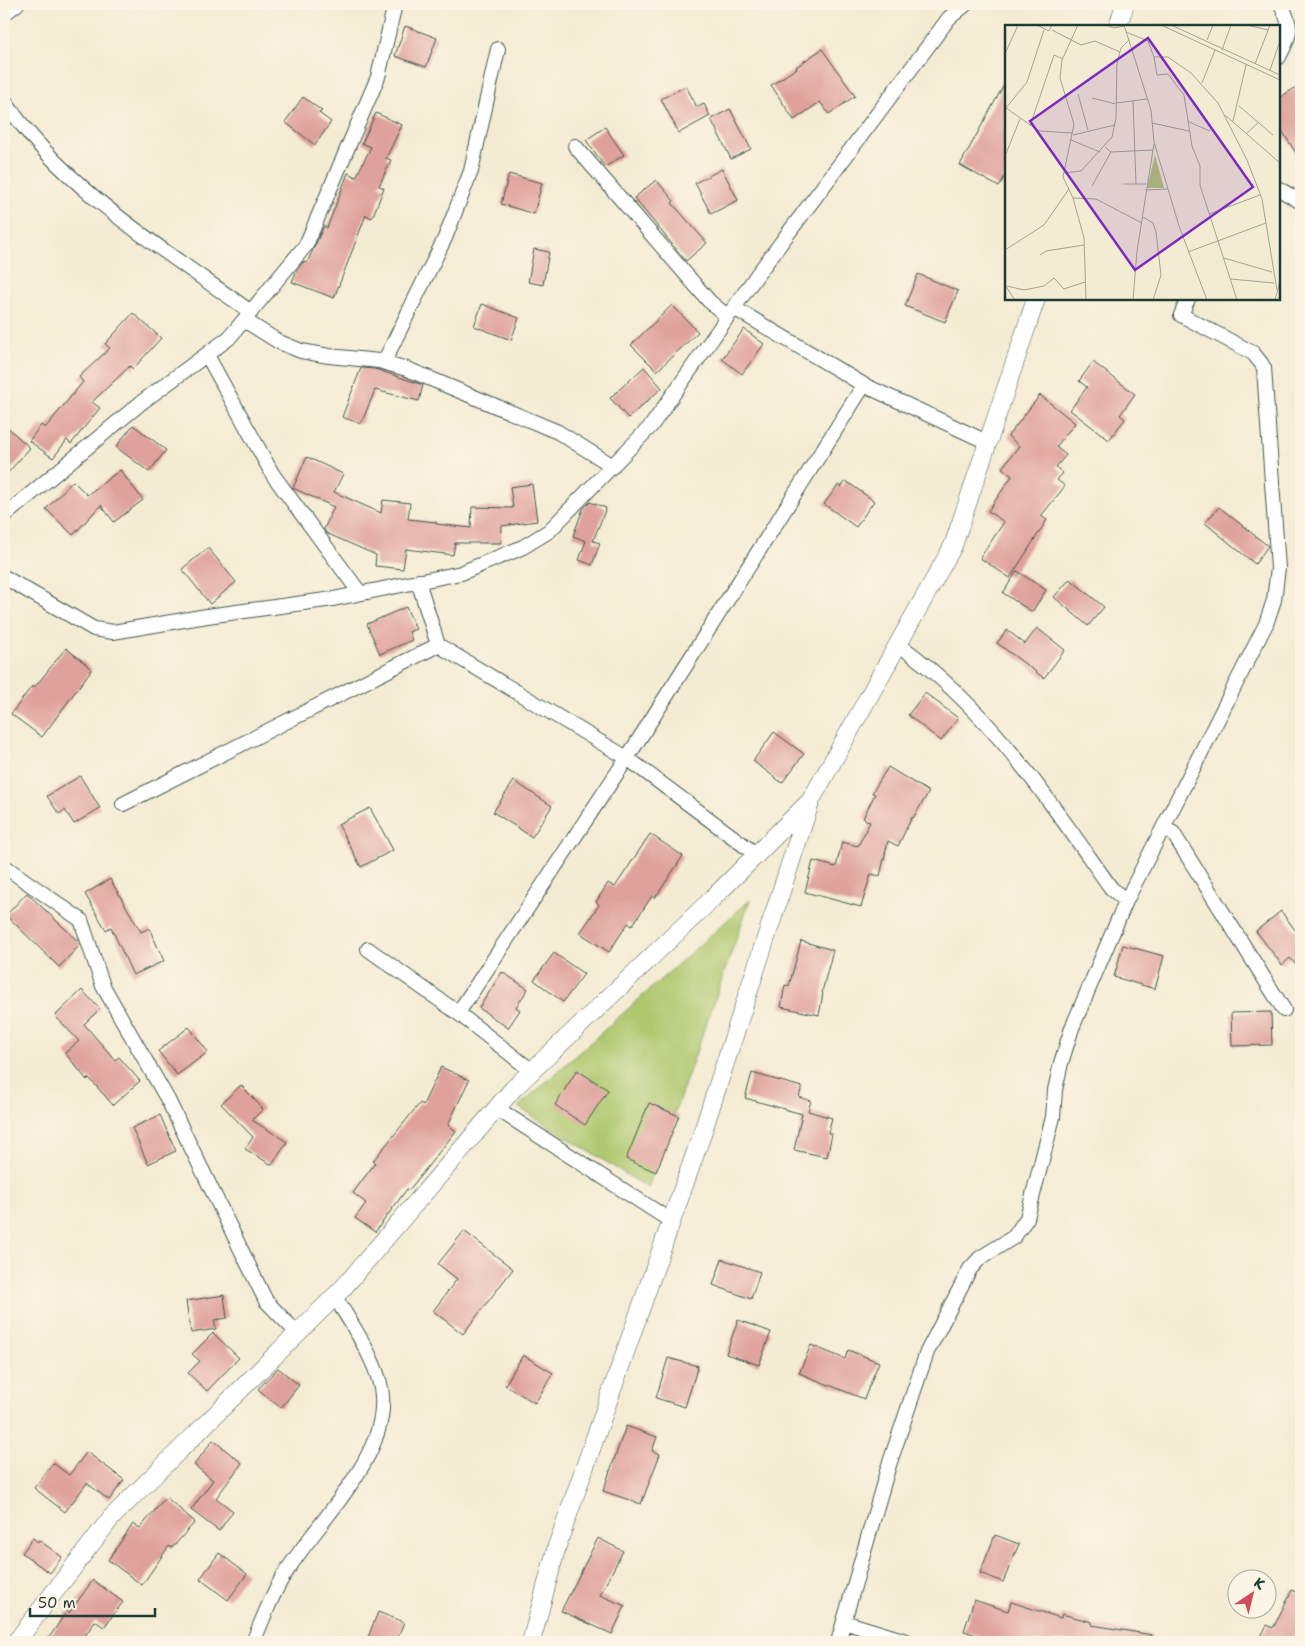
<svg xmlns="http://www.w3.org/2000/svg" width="1305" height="1646" font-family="'Shantell Sans',sans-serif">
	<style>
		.green { fill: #afc86e; stroke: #678251 }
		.building { fill: #dfa19b }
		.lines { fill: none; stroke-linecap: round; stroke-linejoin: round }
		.minor-casing { stroke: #3f574c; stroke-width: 16 }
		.tertiary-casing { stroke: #3f574c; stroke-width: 19 }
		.minor { stroke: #fff; stroke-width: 14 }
		.tertiary { stroke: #fff; stroke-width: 18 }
		.inset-road { fill: none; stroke: #9fa593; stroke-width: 1 }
		.view { fill: #7b2cbf; fill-opacity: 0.15; stroke: #7b2cbf; stroke-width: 2.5 }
		.inset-edge { fill: none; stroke: #1f3d34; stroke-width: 2.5 }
	</style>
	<rect width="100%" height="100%" fill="#fcf5e5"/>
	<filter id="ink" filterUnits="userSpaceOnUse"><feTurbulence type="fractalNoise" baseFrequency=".02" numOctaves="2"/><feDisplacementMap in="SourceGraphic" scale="10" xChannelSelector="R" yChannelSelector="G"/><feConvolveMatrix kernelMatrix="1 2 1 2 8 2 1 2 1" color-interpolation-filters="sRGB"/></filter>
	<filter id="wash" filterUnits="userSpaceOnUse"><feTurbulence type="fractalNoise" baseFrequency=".0096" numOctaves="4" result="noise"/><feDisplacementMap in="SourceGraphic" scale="20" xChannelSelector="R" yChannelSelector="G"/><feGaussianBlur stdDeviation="1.12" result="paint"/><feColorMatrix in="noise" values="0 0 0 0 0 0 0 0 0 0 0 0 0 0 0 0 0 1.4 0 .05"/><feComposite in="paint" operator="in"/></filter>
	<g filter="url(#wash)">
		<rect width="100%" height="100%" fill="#f4ebd3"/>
		<!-- green -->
		<path class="green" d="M750 900 648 1188 518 1107Z"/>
		<g id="blocks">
			<!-- building -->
			<path class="building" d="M405 26 437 38 426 67 395 56Z
				M822 49 855 96 829 114 820 102 794 120 771 85 797 68 796 67Z
				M1006 81V174L999 187 960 165Z
				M1301 84V161L1279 126V98Z
				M686 86 697 107 704 104 710 116 679 133 661 99Z
				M303 97 322 111 319 113 331 122 315 145 285 122Z
				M730 109 751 149 731 159 711 119Z
				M376 113 402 125 386 158 391 160 379 186 384 188 372 218 366 215 334 298 292 282 297 270 303 262 307 263 324 226 327 228 348 173 356 177 371 147 362 143Z
				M605 127 624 155 605 167 586 140Z
				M722 169 738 200 711 214 695 183Z
				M509 174 542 183 534 214 501 204Z
				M656 180 674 201 672 203 707 243 686 261 634 198Z
				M534 249 549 252 543 285 528 282Z
				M918 274 958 291 945 322 905 306Z
				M482 304 519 318 511 340 474 326Z
				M672 305 698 332 657 371 631 345Z
				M133 313 161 338 133 369 130 366 92 402 100 408 71 444 67 440 53 458 29 441 41 425 45 428 83 382 79 377 110 348 105 344Z
				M744 329 764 344 742 374 722 359Z
				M1093 362 1135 394 1120 415 1125 419 1109 440 1070 410 1087 387 1079 381Z
				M644 367 662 388 628 418 610 398Z
				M361 368 375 369 423 385 419 401 375 390 361 424 342 417Z
				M1040 395 1075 423 1056 447 1066 455 1056 467 1063 473 1057 480 1065 486 1041 516 1047 520 1010 578 980 558 1004 522 988 511 1012 476 1002 468 1019 446 1008 436Z
				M4 424 30 448 4 477Z
				M133 425 166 450 149 472 116 447Z
				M307 457 343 474 334 492 381 513 383 500 410 503 408 519 436 522V524L471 528 472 507 513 508 510 487 532 484 537 521 502 526 501 543H455L453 555 406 549 403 569 375 566 376 555 326 533 324 529 334 507 293 488Z
				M120 470 143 500 114 522 101 505 73 535 46 509 73 481 87 495Z
				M846 481 874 501 856 527 824 504 838 485 841 487Z
				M590 502 606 508 593 541 600 543 592 565 579 560 586 541 573 536 583 509Z
				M1219 507 1268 546 1255 564 1205 523Z
				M208 548 236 582 210 604 182 569Z
				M1017 571 1046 590 1032 612 1003 593Z
				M1070 579 1104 607 1088 626 1054 597Z
				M406 607 416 629 409 632 412 640 380 654 367 624Z
				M1037 628 1065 650 1044 678 997 643 1007 630 1025 644Z
				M66 648 92 669 42 737 11 714 32 686 34 688Z
				M925 693 958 718 941 741 908 715Z
				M774 732 804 754 782 783 753 761Z
				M888 767 929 792 913 818 912 817 898 846 888 841 880 876 871 874 861 907 805 892 813 861 836 867 842 842 858 846 870 822 863 818 875 794 872 793Z
				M80 776 100 808 74 824 65 810 59 814 47 796Z
				M514 781 552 806 532 837 493 812Z
				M370 808 393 850 361 867 338 824Z
				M650 834 683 856 655 898 652 896 632 926 628 923 609 952 580 933 599 905 596 902 608 883 615 887Z
				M110 879 141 932 149 928 164 961 133 975 111 927 106 930 85 894Z
				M27 893 80 943V945L59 967 6 915Z
				M1281 911 1301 938V971L1290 958 1282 965 1256 931Z
				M801 941 833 950 822 992 823 993 819 1015 781 1007 785 985 789 986Z
				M1123 945 1164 956 1155 989 1114 977Z
				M554 953 584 974 563 1002 534 980Z
				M502 972 528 989 516 1007 520 1010 508 1028 479 1008Z
				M82 990 100 1009 84 1024 115 1060 119 1057 140 1081 113 1105 89 1078 87 1080 65 1053 79 1041 55 1016Z
				M1271 1012 1272 1045 1232 1046 1231 1013Z
				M189 1027 208 1052 177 1075 158 1051Z
				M441 1067 469 1080 448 1125 456 1131 409 1190 407 1189 375 1232 355 1218 366 1203 353 1193 375 1163 373 1161 420 1103 423 1105Z
				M577 1070 608 1090 585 1125 555 1105Z
				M752 1073 802 1087 799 1097 811 1101 808 1111 832 1118 828 1133 832 1134 827 1157 794 1150 802 1114 745 1098Z
				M241 1085 263 1109 252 1120 287 1142 272 1165 245 1149 253 1137 221 1104Z
				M649 1103 679 1116 656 1172 626 1159Z
				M160 1115 176 1151 148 1164 132 1128Z
				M464 1231 513 1269 463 1334 433 1311 457 1279 438 1264Z
				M722 1259 760 1272 751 1299 713 1285Z
				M224 1295 227 1318 214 1320 216 1329 191 1333 186 1301Z
				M738 1320 771 1332 759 1365 726 1354Z
				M213 1333 239 1358 207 1391 188 1373 200 1361 192 1354Z
				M811 1345 845 1359 848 1350 879 1362 864 1399 799 1373Z
				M523 1355 553 1373 535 1403 505 1385Z
				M668 1358 698 1366 685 1407 656 1398Z
				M278 1368 299 1385 281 1408 258 1389Z
				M626 1426 657 1437 652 1451 660 1454 641 1504 603 1491Z
				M213 1440 242 1463 216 1498 233 1511 219 1531 191 1510 213 1480 194 1465Z
				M87 1452 124 1480 109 1500 87 1483 65 1512 34 1488 53 1463 69 1475Z
				M166 1497 195 1522 172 1548 169 1546 142 1585 108 1560 133 1524 140 1528Z
				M995 1535 1019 1544 1003 1582 980 1573Z
				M33 1538 38 1542 39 1540 62 1557 50 1573 22 1553Z
				M598 1538 623 1551 600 1595 625 1606 612 1634 561 1611Z
				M219 1553 247 1574 228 1600 200 1579Z
				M93 1580 123 1602 104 1627 95 1621 81 1642H46L67 1611 69 1613Z
				M1292 1590 1301 1595V1642H1258L1267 1625 1273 1628Z
				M974 1600 1008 1611 1011 1602 1061 1618 1062 1614 1092 1622V1625L1152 1635 1151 1642H998L964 1631Z
				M378 1612 404 1622 396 1642H366Z"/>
		</g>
	</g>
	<g filter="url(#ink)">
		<use href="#blocks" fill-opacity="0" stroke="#3f574c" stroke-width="1"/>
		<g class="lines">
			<!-- minor casing -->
			<g class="minor-casing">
				<path id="minor" d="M4 14 17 4
					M1279 57C1291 33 1293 28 1281 4
					M4 100C61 187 167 252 251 312
					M575 146 709 301 728 317
					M1279 189 1301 202
					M734 308 864 385 987 442
					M244 320 279 342 301 351 329 356 379 361 407 369 558 432 613 466
					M207 355 273 475 360 593
					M384 362 445 238 471 171 498 49
					M4 516 142 402 229 338 306 245 378 77 395 4
					M4 577 94 629 113 632 207 616 333 599 461 573 523 547 549 531 651 426 757 275 949 18 966 4
					M418 581 438 645 627 758 757 855
					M898 644C990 710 1047 798 1111 888L1126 901
					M123 804 438 645
					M1163 828 1173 833 1284 1010
					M4 866 81 920 103 986 168 1100 266 1301 298 1334
					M368 949 458 1013 532 1071
					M458 1013 627 758 864 385
					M496 1108 671 1221
					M844 1622 909 1642
					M253 1642C262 1622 270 1599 281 1580 312 1526 387 1462 382 1396 380 1365 351 1323 335 1297
					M838 1642 888 1468 927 1352 970 1269 980 1258 1014 1237 1027 1218 1053 1117 1055 1090 1061 1063 1072 1028 1126 901 1266 624 1274 600 1278 568 1264 368 1261 363 1253 353 1181 315 1188 299"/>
			</g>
			<!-- tertiary casing -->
			<g class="tertiary-casing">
				<path id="tertiary" d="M1118 26 1125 4
					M16 1642 111 1518 343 1288 513 1089 712 899 809 802
					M531 1642 557 1546 701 1137 811 800 953 546 1036 299"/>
			</g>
			<!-- minor -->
			<use href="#minor" class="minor"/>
			<!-- tertiary -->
			<use href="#tertiary" class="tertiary"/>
		</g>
	</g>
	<!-- overview -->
	<g transform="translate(1005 25)">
		<rect width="275" height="275" fill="#f4ebd3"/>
		<path d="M150 130 159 163H142Z" fill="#afc86e"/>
		<path class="inset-road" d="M32 0 44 6 47 0M73 0 57 35 55 53 69 99 58 152 68 173 91 174 137 198M101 0 109 3 119 1M119 0 146 85 149 117 174 201 202 275M156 0 275 55M166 0 275 50M242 0 263 5M39 5 22 57 1 83 34 106 68 108M47 5 76 20 90 16 115 27M121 7 143 16 149 32H163L186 48 213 78 242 135 257 174 272 265M202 15 208 0M217 25 226 0M0 29 13 0M149 32 152 50 163 49 179 70 187 121 195 141V160L232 275M250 39 265 0M265 45 275 16M197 58 210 25M73 69 83 105M87 73 111 79M128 76 131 159M111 78 142 74M234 81 268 110M220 90 275 138M228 96 241 40M184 97 205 106M147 98 184 106M25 101 49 30 58 34M242 108 254 97M68 110 110 100M66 115 95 127M100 122 106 127 148 125M0 131 15 94M58 148 76 146 107 112 111 93 112 38 116 23 124 15M119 159H141M87 161 106 127M140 165 163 164M68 173 79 213 81 275M204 189 255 170M138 192 148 198 151 207 156 250 148 275M0 225 39 200 64 164M183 227 261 198M35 230 41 226 79 220M219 233 267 247M226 254 269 258M0 260 10 275M2 261 19 265 39 261 49 253 59 264 80 257M128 275 132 226 149 119M270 275 275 257"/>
		<path class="view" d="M143 13 248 162 130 245 25 96Z"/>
		<rect width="275" height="275" class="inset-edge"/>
	</g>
	<!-- margin -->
	<rect width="1305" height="1646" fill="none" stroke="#fcf5e5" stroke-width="20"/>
	<!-- north arrow -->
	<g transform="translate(1252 1594) rotate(35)"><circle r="24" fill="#fcf5e5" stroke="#a4ab9e"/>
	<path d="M0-4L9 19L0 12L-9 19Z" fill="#d1495b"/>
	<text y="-8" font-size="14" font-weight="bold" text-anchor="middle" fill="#1f3d34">K</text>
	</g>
	<!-- scale -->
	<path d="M30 1608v8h125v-8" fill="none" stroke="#1f3d34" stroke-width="2.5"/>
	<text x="38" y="1608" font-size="15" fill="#1f3d34" stroke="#fcf5e5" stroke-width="4" paint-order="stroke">50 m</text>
</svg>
